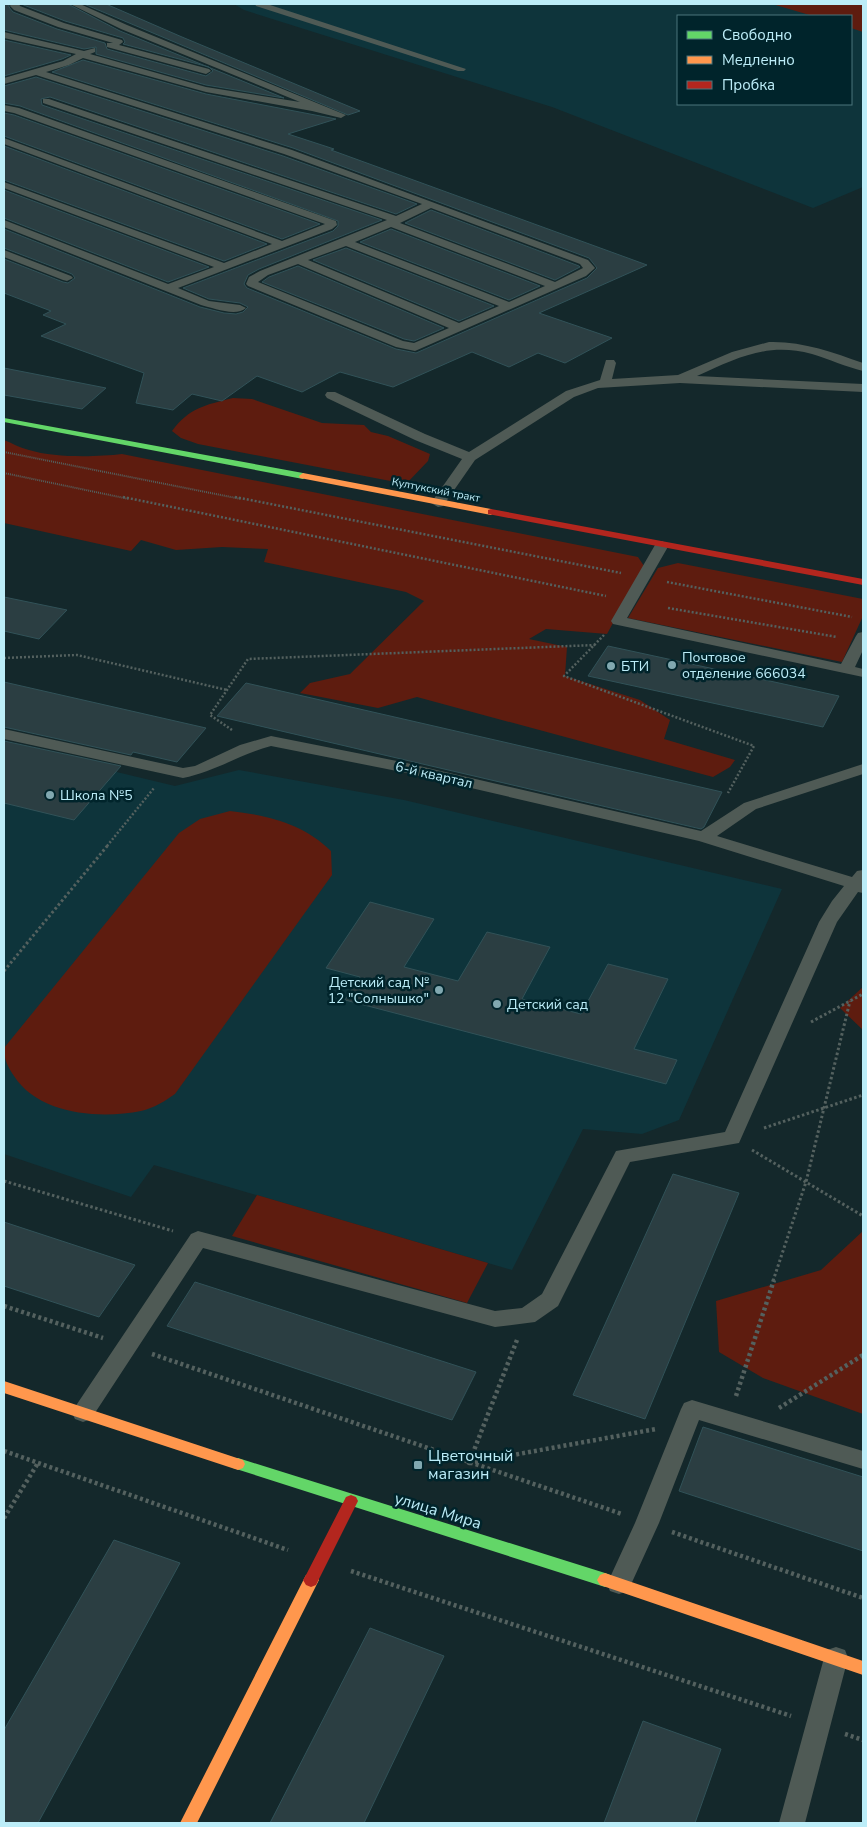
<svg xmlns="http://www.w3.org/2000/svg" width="867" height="1827" font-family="'Nunito Sans',sans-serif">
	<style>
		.built { fill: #0e343b }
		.green { fill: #5e1c0f }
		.building { fill: #2b3e42; stroke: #315258 }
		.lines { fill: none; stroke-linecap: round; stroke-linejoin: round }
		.path-far3 { stroke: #54615f; stroke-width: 2; stroke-dasharray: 1 1; stroke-linecap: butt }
		.path-far2 { stroke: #54615f; stroke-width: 2.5; stroke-dasharray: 2 2; stroke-linecap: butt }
		.path-far1 { stroke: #54615f; stroke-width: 3; stroke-dasharray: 2.5 2.5; stroke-linecap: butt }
		.path { stroke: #54615f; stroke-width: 4.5; stroke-dasharray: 3 3; stroke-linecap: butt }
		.lane { fill: #4f5a55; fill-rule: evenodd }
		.fast { fill: #63d668; fill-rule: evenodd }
		.slow { fill: #ff974d; fill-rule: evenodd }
		.jam { fill: #b3261e; fill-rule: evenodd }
		.poi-dot { fill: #81a8b0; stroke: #00242b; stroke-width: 2 }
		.labels { text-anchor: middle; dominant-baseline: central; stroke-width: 5; stroke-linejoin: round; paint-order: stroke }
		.far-street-label { font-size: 11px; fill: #bcedf8; stroke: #00242b }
		.poi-label { font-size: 14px; fill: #bcedf8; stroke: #00242b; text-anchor: start }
		.street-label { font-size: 14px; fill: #bcedf8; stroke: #00242b }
		.near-poi-label { font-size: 16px; fill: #bcedf8; stroke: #00242b; text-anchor: start }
		.near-street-label { font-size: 16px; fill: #bcedf8; stroke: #00242b }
	</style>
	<rect width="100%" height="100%" fill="#14282b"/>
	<!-- built -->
	<path class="built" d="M234 4H800L838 16H678V104H851V21L863 25V187L813 208 552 107 244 10Z
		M4 745 175 786 239 770 404 800 782 889 679 1120 642 1134 583 1129 512 1270 154 1165 131 1197 4 1154Z"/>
	<!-- green -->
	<path class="green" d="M772 4H863V32L851 28V16H813Z
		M233 398 252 399 322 423 364 425 371 432 388 436 430 454 428 461 406 484 198 444 181 438 172 431C189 408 205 405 233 398Z
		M4 440C12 443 20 448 29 450 55 458 96 457 122 454L638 557 644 566 607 634 546 629 529 639 567 647 565 676 640 700 670 720 664 739 735 760 730 767 713 777 417 697 378 708 300 693 310 683 350 674 424 601 406 592 264 562 268 549 222 547 176 550 141 540 131 551 4 523Z
		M678 563 863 599V616L842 662 628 618 658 568Z
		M230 811C267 815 304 824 331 851L332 875 175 1094C165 1101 154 1108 141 1111 100 1119 39 1115 14 1076 8 1067 4 1060 4 1048L179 833 200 819Z
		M863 987V1030L840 1008Z
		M257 1195 488 1263 467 1303 232 1236Z
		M863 1231V1414L763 1378 719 1352 716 1301 821 1270Z"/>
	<!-- building -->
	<path class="building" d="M4 4H9V7L13 12 57 29 105 43 107 49 206 76 213 71 209 67 123 44 125 42 123 38 65 21 21 4H68L120 31 284 98 206 85 96 54V47L84 49 4 30Z
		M84 4H106L182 37 360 111 348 115Z
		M4 40 71 55 62 59 4 76Z
		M83 60 206 94 336 119 288 134 334 149 331 150 647 265 539 313 612 338 565 363 538 353 509 367 472 352 393 387 340 372 302 392 257 376 222 401 192 394 173 410 136 403 144 373 41 336 66 324 43 315 51 311 4 293V259L63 282 68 283 75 278 72 274 4 248V229L200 307 224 313 236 314 243 312 248 307 240 303 209 299 183 288 333 231 338 226V221L20 106 4 103V86L36 77 283 156 417 204 396 214 50 97 41 99 42 105 382 220 259 269 248 275 244 284 247 288 396 349 416 353 587 278 597 268 589 258 293 148 52 72Z
		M4 113 14 115 320 224 282 239 4 136Z
		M4 146 267 244 224 261 4 180Z
		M4 190 209 267 168 282 4 218Z
		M431 210 579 266 580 267 555 280 405 223Z
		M391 229 540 286 509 300 360 242Z
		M346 248 494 306 459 321 313 260Z
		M298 266 444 328 414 341 404 339 262 282 269 277Z
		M4 368 106 388 82 409 4 395Z
		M4 597 67 610 39 639 4 631Z
		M608 646 839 696 823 727 588 676Z
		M4 682 206 728 177 762 133 752 131 755 4 727Z
		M246 683 722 792 704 827 701 829 217 716Z
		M4 741 121 766 74 820 4 803Z
		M370 902 434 919 404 967 458 981 487 932 550 947 522 999 581 1014 608 964 668 979 634 1049 677 1060 666 1084 345 1000 360 977 326 968Z
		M673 1174 739 1193 645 1419 573 1395Z
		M4 1222 135 1265 99 1317 4 1286Z
		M195 1282 476 1372 452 1420 167 1326Z
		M703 1427 863 1477V1551L679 1491Z
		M114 1540 180 1563 38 1823H4V1730Z
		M370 1628 444 1656 364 1823H270Z
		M643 1721 721 1749 695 1823H604Z"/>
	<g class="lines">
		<!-- path-far3 -->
		<path class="path-far3" d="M4 452 241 499
			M4 473 129 499"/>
		<!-- path-far2 -->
		<path class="path-far2" d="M123 497 606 596
			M235 497 621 573
			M667 582 852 617
			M668 608 837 637
			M604 635 564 676 754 746 728 793
			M4 658 77 655 227 690
			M232 730 210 715 248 659 595 645
			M107 846 154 788"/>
		<!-- path-far1 -->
		<path class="path-far1" d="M4 971 108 845
			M811 1022 863 994
			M764 1128 863 1095
			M752 1150 863 1216
			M4 1181 173 1231
			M773 1281 806 1182 850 1001"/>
		<!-- path -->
		<path class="path" d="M4 1306 103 1338
			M517 1340 469 1463 656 1429
			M152 1354 622 1514
			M736 1396 774 1280
			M779 1408 863 1355
			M4 1451 288 1550
			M4 1518 38 1463
			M672 1532 863 1598
			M351 1571 791 1716
			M845 1734 863 1740"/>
		<!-- lane -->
		<path class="lane" d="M11 4H19L20 6 64 23 122 40 123 42 119 45 209 69 211 71 206 74 107 47V43H113L58 27 14 10 10 6Z
			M70 4H80L127 25 346 115 341 118 312 111 206 92 83 58 69 65 46 72 292 150 588 260 595 268 586 276 415 351 396 347 248 286 246 284 249 277 260 271 387 220 43 103V99H49L396 216 422 204 284 154 36 75 4 84V78L63 61 76 54 4 38V32L84 51 95 48V52L90 54 206 87 300 102 121 29ZM431 208 580 264 583 268 555 282 400 223ZM391 227 545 286 509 302 355 242ZM346 246 499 306 459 323 308 260ZM298 264 449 328 414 343 403 341 258 282 268 275Z
			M255 4H267L466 69 464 71H458L256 6Z
			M4 105 19 108 336 221 337 225 332 229 178 288 209 301 240 305 246 308C236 317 213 308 201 305L4 227V220L168 284 214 267 4 188V182L224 263 272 244 4 144V138L282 241 325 224 14 113 4 111Z
			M4 250 71 276 73 278 67 281 63 280 4 257Z
			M769 342C802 341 832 352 863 363V371C846 367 829 359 812 354 767 342 737 358 697 376L863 384V392L680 383 598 388 574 397 475 460 443 506 438 507 431 503 462 459 415 440 327 398 325 395 327 392H335L425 434 469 452 566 391 600 380 606 360H614L616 363 612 379 678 375 732 352Z
			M662 541 669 545 627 618 841 664 856 636 858 633 863 632V650L855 667 863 669V677L613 624 611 621 655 545Z
			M4 729 183 768 195 766 240 745 271 736 402 762 701 831 744 803 863 764V774L756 809 717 836 852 877 857 871 863 870V893L858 892 837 922 739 1143 630 1162 558 1306 535 1322 495 1327 203 1248 91 1419 83 1422 75 1419 72 1413 75 1407 191 1234 198 1231 495 1311 522 1308 542 1294 616 1151 725 1132 819 922 832 901 844 886 699 841 402 772 271 746C241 754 214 772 183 778L4 739Z
			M692 1400 863 1451V1469L699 1420 659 1523 628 1591 619 1594 610 1591 607 1584 635 1523 681 1409 684 1403Z
			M836 1647 845 1650 848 1658 805 1823H779L824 1658 827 1650Z"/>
		<!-- fast -->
		<path class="fast" d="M4 418 303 473 307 476 303 479 4 422Z
			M238 1458 605 1573 610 1575 613 1580 610 1585 605 1587 233 1468 231 1464 233 1460Z"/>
		<!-- slow -->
		<path class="slow" d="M303 473 491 509 495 512 491 515 300 478 299 476Z
			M4 1381 243 1460 245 1464 243 1468 238 1470 4 1393Z
			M311 1573 316 1575 319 1580 197 1823H180L306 1575Z
			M605 1573 863 1661V1675L600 1585 597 1580 600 1575Z"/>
		<!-- jam -->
		<path class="jam" d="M491 509 863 579V585L488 514V510Z
			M351 1495 356 1497 358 1501 316 1585 311 1587 306 1585 303 1580 306 1575 346 1497Z"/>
	</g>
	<!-- markers -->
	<g class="poi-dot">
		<circle cx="672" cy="665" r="5"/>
		<circle cx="611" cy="666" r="5"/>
		<circle cx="50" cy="795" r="5"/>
		<circle cx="439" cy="990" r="5"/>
		<circle cx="497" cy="1004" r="5"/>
		<rect x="413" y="1460" width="10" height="10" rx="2.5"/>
	</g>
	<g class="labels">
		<!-- far-street labels -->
		<g class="far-street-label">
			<text transform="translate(436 490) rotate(11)">Култукский тракт</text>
		</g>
		<!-- poi labels -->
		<g class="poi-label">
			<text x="682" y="657">Почтовое<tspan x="682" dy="16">отделение 666034</tspan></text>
			<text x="621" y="666">БТИ</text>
			<text x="60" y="795">Школа №5</text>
			<text x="429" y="982" text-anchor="end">Детский сад №<tspan x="429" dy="16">12 "Солнышко"</tspan></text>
			<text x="507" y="1004">Детский сад</text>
		</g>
		<!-- street labels -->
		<g class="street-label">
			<text transform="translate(434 775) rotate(13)">6-й квартал</text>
		</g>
		<!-- near-poi labels -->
		<g class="near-poi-label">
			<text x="428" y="1456">Цветочный<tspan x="428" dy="18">магазин</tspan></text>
		</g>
		<!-- near-street labels -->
		<g class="near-street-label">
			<text transform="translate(438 1511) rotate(17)">улица Мира</text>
		</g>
	</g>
	<!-- border -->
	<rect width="867" height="1827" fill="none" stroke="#bcedf8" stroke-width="10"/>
	<!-- legend -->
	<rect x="677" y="15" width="175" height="90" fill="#00242b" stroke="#4b747d"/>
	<rect x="687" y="31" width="25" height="8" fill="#63d668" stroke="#4b747d"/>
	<text x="722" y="40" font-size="15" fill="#bcedf8">Свободно</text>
	<rect x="687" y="56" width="25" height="8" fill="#ff974d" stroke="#4b747d"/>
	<text x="722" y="65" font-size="15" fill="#bcedf8">Медленно</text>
	<rect x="687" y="81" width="25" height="8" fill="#b3261e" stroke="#4b747d"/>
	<text x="722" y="90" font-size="15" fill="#bcedf8">Пробка</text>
</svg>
